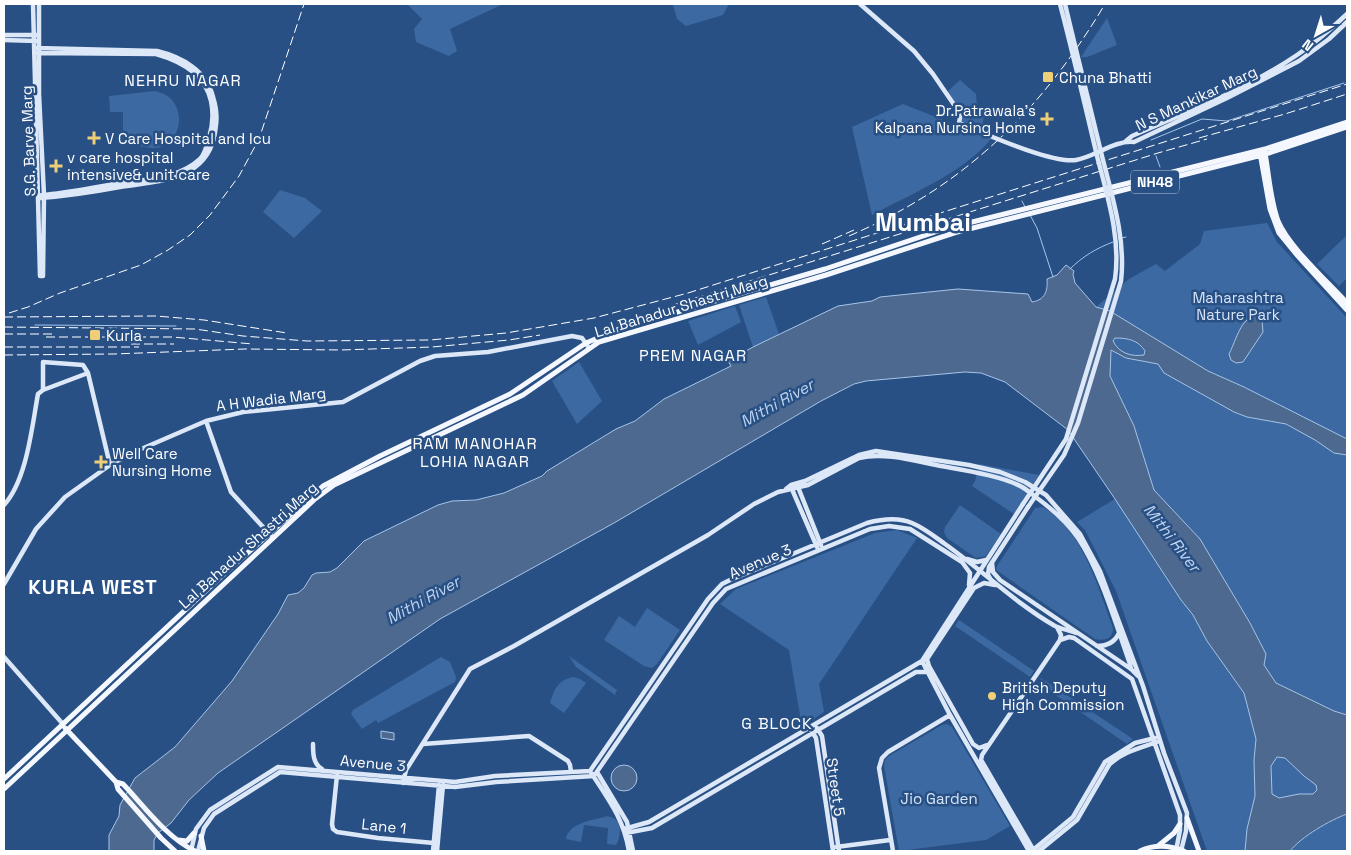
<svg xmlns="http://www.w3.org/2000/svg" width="1351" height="855" font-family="'Space Grotesk',sans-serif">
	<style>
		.green { fill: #3c69a1 }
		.water { fill: #4d698f; stroke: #a7c5e8; fill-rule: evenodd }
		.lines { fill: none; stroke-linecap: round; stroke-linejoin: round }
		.stream { stroke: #a7c5e8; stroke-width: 1 }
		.secondary { stroke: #dce7f7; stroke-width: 4.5 }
		.primary { stroke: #f4f8fe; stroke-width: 5 }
		.rail { stroke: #fff; stroke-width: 1; stroke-dasharray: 9 4; stroke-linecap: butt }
		.secondary-bridge { stroke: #dce7f7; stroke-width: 4.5 }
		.poi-dot { fill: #efce78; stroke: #285085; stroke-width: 2 }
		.labels { text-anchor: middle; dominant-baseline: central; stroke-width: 5; stroke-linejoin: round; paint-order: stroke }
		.shield { fill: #285085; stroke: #becada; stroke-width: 1 }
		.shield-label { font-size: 14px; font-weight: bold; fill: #fff }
		.poi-label { font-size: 15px; fill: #fff; stroke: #285085; text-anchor: start }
		.street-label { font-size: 15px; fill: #fff; stroke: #285085 }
		.park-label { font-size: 15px; fill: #d6e4f6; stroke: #285085 }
		.neighbourhood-label { font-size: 16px; letter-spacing: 1px; fill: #fff; stroke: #285085 }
		.water-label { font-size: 16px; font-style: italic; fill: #bed4ef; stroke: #285085 }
		.district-label { font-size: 20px; font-weight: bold; letter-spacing: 1px; fill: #fff; stroke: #285085 }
		.town-label { font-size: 25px; font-weight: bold; fill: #fff; stroke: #285085 }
	</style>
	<rect width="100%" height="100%" fill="#285085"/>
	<!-- green -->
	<path class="green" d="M407 4H503L450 29 457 51 449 56 416 42 414 29 422 19Z
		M675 4H729L723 15 686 26 677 19 673 5Z
		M1107 18 1117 45 1087 57H1081Z
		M960 80 976 94 977 106 984 115 982 129 961 122V117L947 92Z
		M155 91C191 98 183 148 154 148 144 148 133 144 123 142V112H110L109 96Z
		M903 104 991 139C963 173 911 194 872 215L852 127Z
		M280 190 305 198 322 211 294 238 263 212Z
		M1267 223 1277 242 1347 318V439L1244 387 1208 371 1110 311 1096 307 1129 279 1156 264 1165 271 1200 244 1204 231Z
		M1347 235V278L1339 286 1317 264Z
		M766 297 779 334 753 347 739 305Z
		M735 306 741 322 698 345 688 321Z
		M1115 338C1128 338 1138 340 1145 352L1144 355C1131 357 1119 353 1113 341Z
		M1111 350 1126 358 1158 364 1164 373 1234 412 1247 417 1286 424 1315 440 1334 453 1347 455V715L1334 711 1276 683 1264 665 1266 654 1250 623 1200 539 1154 490 1134 426 1110 376Z
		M579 362 602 401 577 424 552 381Z
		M979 464 1039 475 1014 514 972 486 975 481Z
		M1115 499 1181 600 1193 615 1207 641 1244 693 1256 738 1254 760 1255 796 1247 829 1245 851H1207L1116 591 1085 530 1077 522Z
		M960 505 1001 534 986 556 976 558 947 538 944 532 945 527Z
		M1043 507C1084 532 1097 585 1113 628 1113 639 1105 641 1095 639L996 570 997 566 1032 513 1035 508Z
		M897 530 917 538 819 684 824 712 802 727 789 650 720 604 736 589 875 533Z
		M647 608 680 630 657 664 652 668 644 666 604 640 619 616 635 627Z
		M959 620 1034 671 1030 677 955 626Z
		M569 656 617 690 615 695 576 667Z
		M441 657 450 662 456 677 455 682 378 723 376 720 362 729 351 714 353 710Z
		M573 677 580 679 586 683 564 713 550 703C554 690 558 680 573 677Z
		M1041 678 1133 739 1127 744 1038 683Z
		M947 724 952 727 1010 826 986 840 899 851 884 766 885 760 889 756 942 725Z
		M1277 757 1285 758 1304 776 1316 785 1317 790 1313 794H1299L1279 798 1272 794 1271 766Z
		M1347 814V851H1290C1301 838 1330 820 1347 814Z
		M608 816C610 817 615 818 616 820 622 825 620 839 616 845L607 844 608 828 584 825 581 842 566 839C569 822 594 820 608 816Z"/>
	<!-- water -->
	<path class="water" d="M1066 265 1074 271 1073 274 1075 283 1096 307 1110 311 1208 371 1244 387 1347 439V455L1334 453 1315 440 1286 424 1247 417 1234 412 1164 373 1158 364 1126 358 1111 350 1110 376 1134 426 1154 490 1200 539 1250 623 1266 654 1264 665 1276 683 1334 711 1347 715V814C1330 820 1301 837 1290 851H1245L1247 829 1255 796 1254 760 1256 739 1244 693 1207 641 1193 615 1181 600 1115 499 1068 430 1005 382 981 373 965 372 866 381 854 384 821 401 614 523 440 619 218 773 189 800 171 823 158 833 154 840V851H109V835L119 816 120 805 135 778 175 747 232 681 278 614 288 595 298 593 304 588 312 575 316 573 330 572 337 568 364 541 438 505 452 501 476 500 504 493 542 476 547 471 616 429 635 421 664 399 731 366 728 361 753 347 838 306 872 301 880 297 958 289 1028 294 1032 302C1045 300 1048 291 1047 279L1057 275ZM1115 338C1128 338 1138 340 1145 351L1144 355C1131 357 1119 353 1113 341ZM1277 757 1285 758 1304 776 1316 785 1317 790 1313 794H1299L1279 798 1272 794 1271 766Z
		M1252 317H1257L1262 320 1263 332 1243 362 1236 363 1231 360 1229 354C1235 343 1240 321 1252 317Z
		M381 731 394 733V740L381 738Z
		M611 778a13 13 0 1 1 26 0a13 13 0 1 1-26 0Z"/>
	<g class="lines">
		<!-- stream -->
		<path class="stream" d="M1151 140 1202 119 1227 121 1344 83
			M1156 156 1160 167
			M1022 201 1025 207
			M1030 215 1037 228 1053 277
			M1121 238 1126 237
			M1070 269C1083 256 1097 248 1113 242
			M35 325 176 326"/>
		<!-- secondary -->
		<path class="secondary" d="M33 4 40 276H43L44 195 39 94V4
			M860 4 914 51 933 74 959 112 960 117 959 123C984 133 1051 164 1076 160 1095 157 1114 140 1134 142L1227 98 1299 61 1329 39 1347 22
			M4 35H37
			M4 40 37 41
			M36 48 157 51C182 57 207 71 213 97 218 113 217 122 214 138 203 182 156 181 120 187 93 192 67 196 40 198
			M38 53 156 54C181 61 205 74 211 101 214 115 213 125 209 138 207 145 205 154 200 159 179 179 147 179 121 183 94 187 69 193 42 195
			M1126 141 1132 136C1187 112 1247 89 1297 55 1315 43 1331 29 1347 14
			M43 390V362L83 365 88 373
			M206 421 231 492 273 538
			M791 487 817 547
			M798 487 821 545
			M786 489 791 485 805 481 859 455 876 451 969 465 1000 472 1025 482 1046 495 1080 534 1100 571 1143 686 1164 753 1187 813 1186 831 1181 851
			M4 505C27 480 32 426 38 394L43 390 88 373 110 465
			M967 559 977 562 986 560
			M992 563 993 572 1000 580 1131 669 1138 676
			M991 580 988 575 989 567 1028 507
			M4 584 36 529 65 497 110 465 139 450 206 421 243 412 343 402 420 361 435 356 488 352 572 336 582 338 589 348
			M1057 627 1061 635 1060 640
			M1097 646C1107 646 1115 642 1119 633
			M4 657 62 723
			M922 661 950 715 1029 851
			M922 661 1023 504
			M817 728 822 736 839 851
			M811 730 816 738 833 851
			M313 744C313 753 313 764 322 769
			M423 744 529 736 568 761 570 765 571 772
			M987 745 979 748 973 744 929 666 927 659 974 588 984 583 995 585
			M597 772 627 822 633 851
			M337 775 332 824 333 829 337 832 378 838 434 843
			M403 783 406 770 470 669 514 646 708 535 754 504 778 492 808 485 859 458C885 452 915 461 941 466 963 470 1003 476 1022 487 1027 490 1032 494 1037 498 1052 509 1067 522 1078 538 1101 572 1116 625 1130 664L1131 669
			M624 829 649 822 922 661 927 659
			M626 833 652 828 916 672H927
			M836 847 890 840
			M1033 850 1073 817 1105 762 1135 743 1155 738
			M191 851 196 829 210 810 278 767 455 782 495 776 590 771
			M198 851 204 828 214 814 280 772 455 787 496 782 594 776 713 603 726 589 870 529 889 526 910 529 962 562 970 573 969 585
			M433 851 439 785
			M437 851 443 785
			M629 851C623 817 608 799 590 771L708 599 722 584 730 580 867 523C882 519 898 517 912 523 924 528 934 536 945 544 982 570 1015 603 1055 626 1062 629 1070 631 1077 633
			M893 851 879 768 882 758 888 752 950 715
			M1034 851 984 765 981 760 982 755 1060 640 1069 637 1074 638 1132 679 1180 815V830L1176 851
			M1039 851 1077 820 1109 765C1122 752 1140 748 1157 742"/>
		<!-- primary -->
		<path class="primary" d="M1260 153 1270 209 1279 233 1297 255 1347 310
			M1265 153C1269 175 1270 199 1278 221 1288 246 1328 282 1347 303
			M65 728 116 782 118 789 161 838 175 851
			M4 779 226 572 323 486 380 456 510 394 586 343 619 329 825 269 944 229 1265 149 1347 122
			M116 782 123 784C144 806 167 838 195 851
			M4 789 315 499 334 485 523 395 599 342 826 275 957 232 1266 154 1347 127
			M1187 818 1199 851
			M201 836 204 851
			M178 840 187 841 194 833
			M1158 846 1174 833 1180 824
			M1140 851C1155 844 1169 845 1184 851"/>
		<!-- rail -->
		<path class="rail" d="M1199 138 1285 114 1347 94
			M849 236C965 186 1041 111 1105 4
			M822 244 854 230
			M670 306 1158 153 1207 139
			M9 313 28 307 60 293 141 265 168 250 190 235 210 215 239 176 259 139 304 4
			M4 317 156 316 204 320 287 333
			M4 327 195 329 243 336 307 341 430 340 506 333 594 318 688 293 1347 84
			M4 334H52
			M46 337H172L253 344
			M131 344H174
			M4 347H139
			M4 355 114 354 245 349 341 350 432 347 509 340 540 335"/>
		<!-- secondary-bridge -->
		<path class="secondary-bridge" d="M1023 504 1066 439 1115 279C1121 238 1107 195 1097 156 1085 105 1073 54 1060 4
			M1028 507 1064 455 1078 423 1121 281C1126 239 1112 196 1102 156 1090 106 1077 55 1065 4"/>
	</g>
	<!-- markers -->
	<g class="poi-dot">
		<rect x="1042" y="71" width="12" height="12" rx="2.5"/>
		<path d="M1044.5 111.5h5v5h5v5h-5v5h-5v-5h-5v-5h5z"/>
		<path d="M91.5 130.5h5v5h5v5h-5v5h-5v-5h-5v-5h5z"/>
		<path d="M53.5 158.5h5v5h5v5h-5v5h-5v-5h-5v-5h5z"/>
		<rect x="89" y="329" width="12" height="12" rx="2.5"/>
		<path d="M98.5 454.5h5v5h5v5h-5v5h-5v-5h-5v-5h5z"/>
		<circle cx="992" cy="696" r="5"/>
	</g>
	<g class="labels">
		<!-- shield labels -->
		<rect class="shield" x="1131" y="170.5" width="48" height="23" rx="4"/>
		<g class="shield-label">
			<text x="1155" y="182">NH48</text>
		</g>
		<!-- poi labels -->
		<g class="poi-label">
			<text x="1059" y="77">Chuna Bhatti</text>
			<text x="1036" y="110" text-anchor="end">Dr.Patrawala's<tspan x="1036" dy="17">Kalpana Nursing Home</tspan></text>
			<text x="105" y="138">V Care Hospital and Icu</text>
			<text x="67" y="157">v care hospital<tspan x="67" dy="17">intensive&amp; unit care</tspan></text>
			<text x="106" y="335">Kurla</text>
			<text x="112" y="453">Well Care<tspan x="112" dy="17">Nursing Home</tspan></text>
			<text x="1002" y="687">British Deputy<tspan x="1002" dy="17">High Commission</tspan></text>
		</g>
		<!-- street labels -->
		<g class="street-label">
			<text transform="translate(1196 98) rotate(-25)">N S Mankikar Marg</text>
			<text transform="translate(28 141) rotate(-92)">S.G. Barve Marg</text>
			<text transform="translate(681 306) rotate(-17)">Lal Bahadur Shastri Marg</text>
			<text transform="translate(271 399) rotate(-7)">A H Wadia Marg</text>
			<text transform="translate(248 545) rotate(-42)">Lal Bahadur Shastri Marg</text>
			<text transform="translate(760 561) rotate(-23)">Avenue 3</text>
			<text transform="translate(373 763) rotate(5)">Avenue 3</text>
			<text transform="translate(836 787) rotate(82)">Street 5</text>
			<text transform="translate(384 826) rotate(6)">Lane 1</text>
		</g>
		<!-- park labels -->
		<g class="park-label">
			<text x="1238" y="297">Maharashtra<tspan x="1238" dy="17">Nature Park</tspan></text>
			<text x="939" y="798">Jio Garden</text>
		</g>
		<!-- neighbourhood labels -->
		<g class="neighbourhood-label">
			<text x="183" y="80">NEHRU NAGAR</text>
			<text x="693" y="355">PREM NAGAR</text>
			<text x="475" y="443">RAM MANOHAR<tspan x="475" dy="18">LOHIA NAGAR</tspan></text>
			<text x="777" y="723">G BLOCK</text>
		</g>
		<!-- water labels -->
		<g class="water-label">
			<text transform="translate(777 403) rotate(-29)">Mithi River</text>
			<text transform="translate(1172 538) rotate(52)">Mithi River</text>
			<text transform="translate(423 600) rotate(-29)">Mithi River</text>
		</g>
		<!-- district labels -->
		<g class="district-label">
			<text x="93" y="587">KURLA WEST</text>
		</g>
		<!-- town labels -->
		<g class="town-label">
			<text x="923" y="222">Mumbai</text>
		</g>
	</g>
	<!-- border -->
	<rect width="1351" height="855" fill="none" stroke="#ffffff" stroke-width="10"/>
	<!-- north arrow -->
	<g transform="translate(1316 35) rotate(219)" stroke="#285085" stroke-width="4" paint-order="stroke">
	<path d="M0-4L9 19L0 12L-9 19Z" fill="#ffffff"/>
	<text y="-8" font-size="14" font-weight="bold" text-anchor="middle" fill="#ffffff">N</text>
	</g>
</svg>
